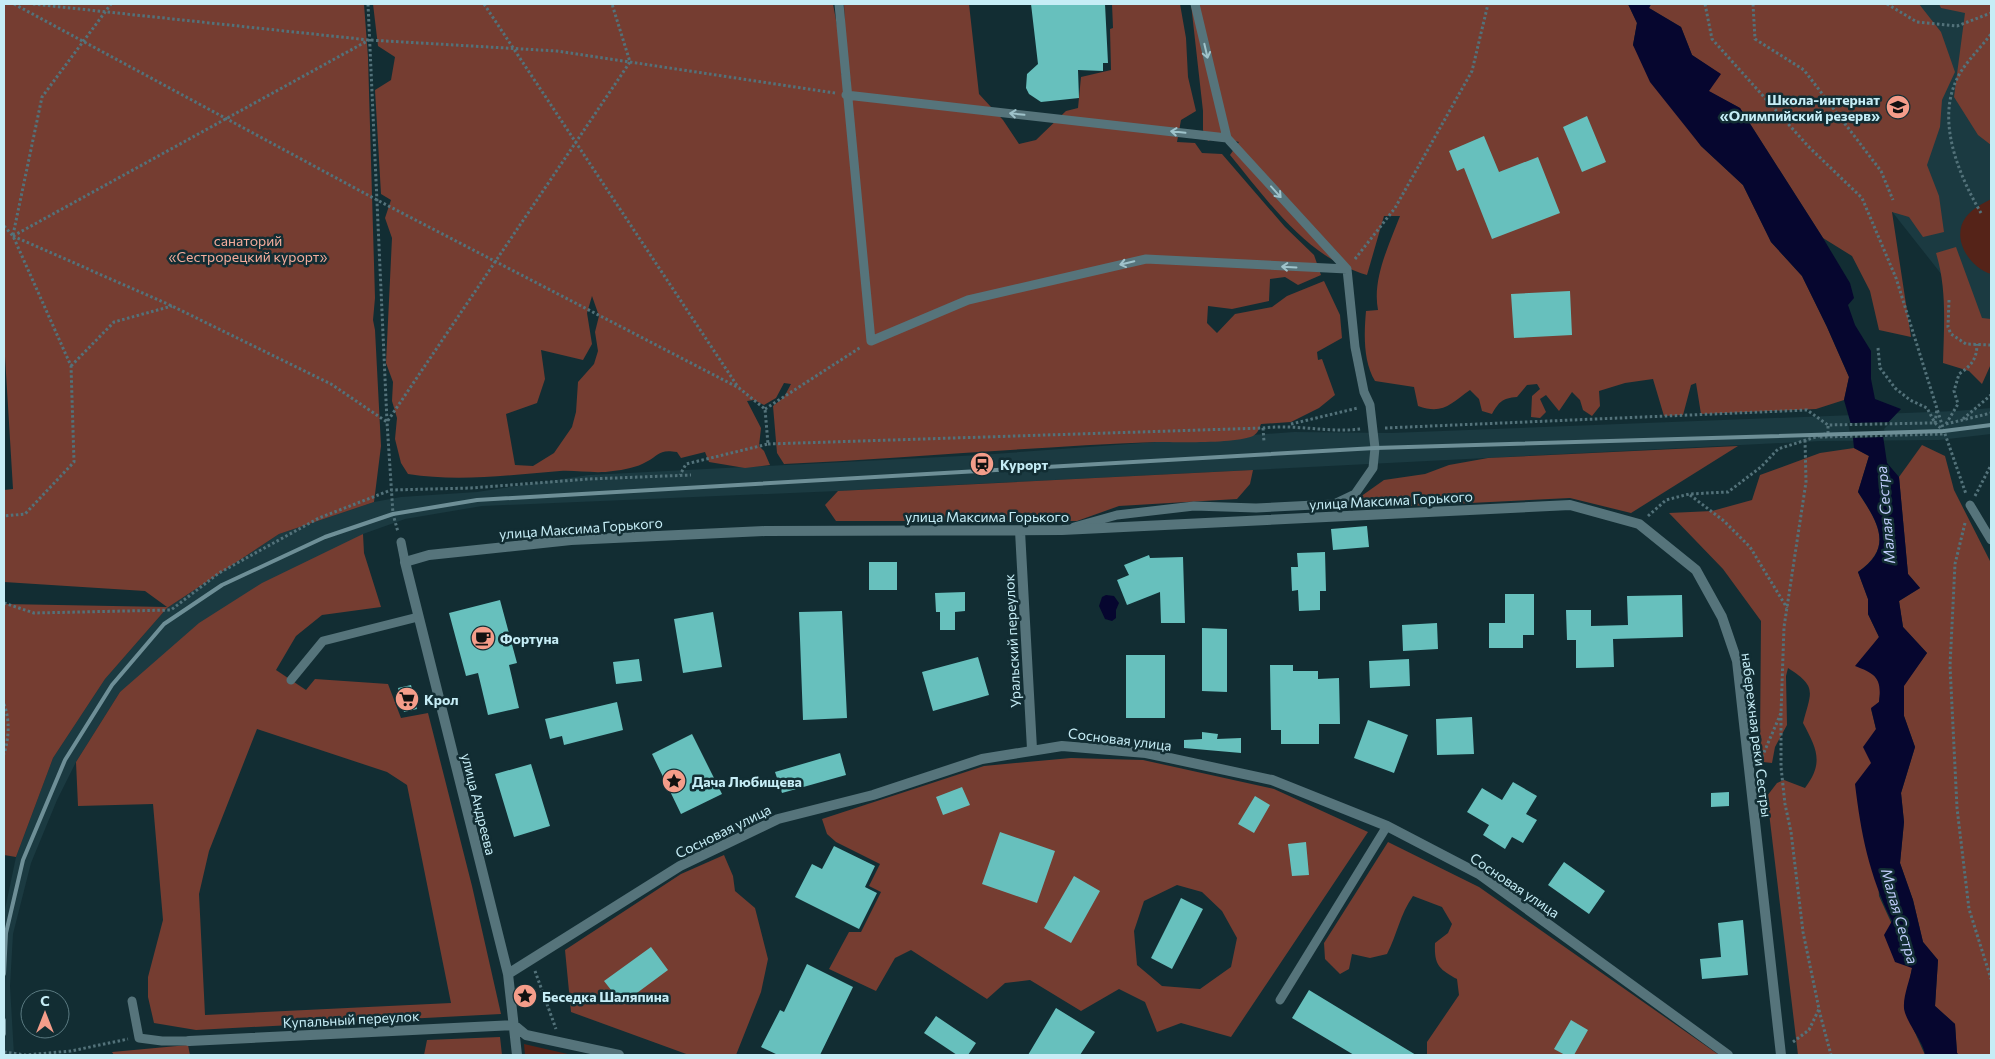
<svg xmlns="http://www.w3.org/2000/svg" width="1995" height="1059" font-family="Commissioner,sans-serif">
	<style>
		.built { fill: #1b3a41 }
		.green { fill: #552318 }
		.forest { fill: #753d31; fill-rule: evenodd }
		.water { fill: #06062f }
		.pier { fill: #122d33 }
		.building { fill: #67c0bd }
		.lines { fill: none; stroke-linecap: round; stroke-linejoin: round }
		.path { stroke: #53727a; stroke-width: 3; stroke-dasharray: 2.5 2.5; stroke-linecap: butt }
		.service { stroke: #56747b; stroke-width: 9 }
		.minor { stroke: #56747b; stroke-width: 10 }
		.rail { stroke: #6e8f97; stroke-width: 4 }
		.oneway { stroke: #9fc3cb }
		.labels { text-anchor: middle; dominant-baseline: central; stroke-width: 5; stroke-linejoin: round; paint-order: stroke }
		.poi-label { font-size: 14px; font-weight: bold; fill: #c6edf6; stroke: #122d33; text-anchor: start }
		.park-label { font-size: 14px; fill: #f4ac9c; stroke: #122d33 }
		.street-label { font-size: 14px; fill: #c6edf6; stroke: #122d33 }
		.water-label { font-size: 15px; font-style: italic; fill: #bfcbfa; stroke: #122d33 }
	</style>
	<rect width="100%" height="100%" fill="#122d33"/>
	<!-- built -->
	<path class="built" d="M1734 4H1991V337L1875 190Z
		M1991 408V434L1939 440 1821 441 838 491 482 506 405 519 363 534 120 692 76 762 57 800 31 863 13 934 10 986 14 1055H4V914L16 857 53 758 105 679 167 608 279 534 374 502 401 497 477 492 589 475 980 455 1294 432 1391 433 1956 411Z"/>
	<!-- green -->
	<path class="green" d="M1991 199V274C1970 268 1950 238 1966 217 1972 209 1982 204 1991 199Z
		M524 1044 572 1055H525Z"/>
	<!-- forest -->
	<path class="forest" d="M4 4H364L368 57 375 298 373 320 375 330 381 446 374 502 279 534 167 608 105 679 53 758 16 857 4 855V604L167 607 145 591 4 582V490L13 489 4 340Z
		M373 4H833L841 47V74L851 84 846 52 844 4H969L979 94 1003 120 1019 144 1036 140 1066 111 1078 108 1081 77 1111 70 1110 29 1113 28 1112 4H1180L1186 38 1188 77 1196 111 1181 120 1177 142 1195 143 1202 153 1222 154 1285 227 1314 255 1321 275 1298 285 1285 277 1270 279 1269 301 1232 309 1208 306 1207 323 1217 333 1235 314 1272 307 1287 296 1324 281 1340 315 1342 338 1317 352 1318 360 1322 359 1335 395 1319 408 1291 422 1261 424C1259 429 1258 433 1253 436 1234 444 1178 442 1155 442 1031 447 908 458 784 464L777 453 773 406 784 397 791 384 784 383 776 398 764 405 754 400 747 401 761 428 759 446 764 451 770 465 745 468 709 462 705 452 681 458 677 452C658 449 660 455 646 462 638 467 623 470 613 471 596 474 577 470 560 471 510 475 458 482 408 474L401 463 395 439 397 418 392 401 393 382 386 363 392 238 385 218 391 200 381 194 375 90 391 80 395 57 378 46ZM592 296 599 316 595 332 598 351 594 364 578 382 576 412 572 427 554 453 533 466 515 465 506 414 537 403 545 379 541 350 583 360 592 344 587 313Z
		M1191 4H1628L1637 23 1633 45 1701 146 1743 185 1771 242 1802 276 1827 327 1849 377 1844 400 1816 409 1701 414 1696 383 1691 385 1683 415 1664 416 1653 379 1625 383 1599 391 1600 406 1592 416 1583 410 1580 400 1572 392 1559 411 1546 395 1540 399 1546 412 1540 418 1531 417 1532 396 1540 389 1537 384 1527 385 1517 397C1502 398 1499 402 1492 414L1482 411 1479 399 1470 390C1450 404 1443 415 1418 406L1414 387 1375 381C1363 361 1364 334 1366 311L1378 310C1372 279 1389 245 1400 216H1384L1367 275C1307 258 1268 201 1230 155L1239 142 1218 137 1208 141 1203 130V111Z
		M1651 4H1919L1941 32 1955 72 1942 100 1940 127 1927 165 1939 196 1944 232 1923 237 1909 217 1892 212 1911 337 1879 330 1870 291 1852 256 1823 238 1740 108 1708 91 1720 74 1692 55 1681 27 1649 8Z
		M1939 4H1991V145L1978 135 1954 97 1965 13 1941 8Z
		M1956 247 1982 318 1991 319V292V364L1982 384 1969 371 1943 363C1944 325 1947 289 1936 253Z
		M1922 445 1945 456 1954 490 1991 563V1055H1959L1957 1053 1955 1024 1935 1006 1938 960 1923 942 1913 900 1900 863 1904 822 1901 793 1915 747 1904 716V685L1927 653 1903 627 1899 601 1920 588 1908 574 1899 477Z
		M1738 446 1631 513 1570 498 1369 508 1360 497 1384 480 1425 474 1449 465 1488 458Z
		M1854 448 1869 456 1858 492C1877 522 1895 546 1858 572L1868 599V614L1879 637 1870 649 1873 673 1881 686 1879 702 1871 709 1876 729 1871 763 1879 896 1912 968 1904 1008 1925 1055H1798L1767 796 1777 783 1784 780 1805 788C1824 763 1817 749 1803 723 1811 692 1818 687 1788 668L1786 676 1787 725 1775 747 1772 763 1763 762 1760 744 1761 621 1723 569 1669 513 1712 511 1752 500 1760 475 1820 453Z
		M1253 470 1250 484 1237 499 1119 506 1077 521H836L825 505 838 491Z
		M363 534 364 553 381 607 322 615 296 636 276 670 306 690 315 679 388 684 401 718 428 713 472 886 501 1014 196 1030 154 1023 148 997V977L163 920 153 804 78 806 76 762 120 692 199 623 262 583ZM257 729 387 772 407 785 451 1003 205 1015 199 894 209 851Z
		M1071 758 1143 760 1274 789 1368 832 1231 1037 1181 1023 1157 1032 1145 1002 1119 989 1081 1011 1030 980 1005 983 987 999 911 950 895 958 876 991 829 969 849 932H861L881 892 869 886 880 864 836 842 827 834 822 819 984 766ZM1177 885 1202 892 1222 911 1237 938 1231 967 1200 989 1162 986 1137 965 1134 931 1144 901Z
		M1388 842 1479 887 1719 1055H1427V1042L1459 995 1457 979C1439 969 1434 965 1435 943L1448 933 1452 924 1442 907 1413 896C1400 914 1397 935 1387 954L1370 958 1352 954 1349 969 1340 974 1325 959 1324 943Z
		M724 855 733 876 735 891 755 908 768 959 761 992 736 1055H689L571 1012 565 950 681 874Z
		M500 1037 502 1055H424L427 1040Z
		M188 1045 190 1055H114L112 1052Z"/>
	<!-- water -->
	<path class="water" d="M1628 4H1651L1649 8 1681 27 1692 55 1721 74 1709 91 1740 108 1823 238 1850 283 1854 298 1848 305 1855 325 1871 351V379L1875 399 1901 409 1882 429 1887 463 1899 477 1908 574 1920 588 1899 601 1903 627 1927 653 1904 686V716L1915 747 1901 793 1904 822 1900 863 1913 900 1923 942 1938 960 1935 1006 1955 1024 1957 1053 1959 1055H1925C1925 1044 1905 1021 1904 1008 1903 996 1910 980 1912 968L1895 962 1884 935 1892 921C1869 875 1861 834 1855 784L1871 763 1863 747 1876 729 1871 708 1879 702C1882 678 1876 674 1855 666L1879 637 1868 614V599L1858 572C1895 547 1877 521 1858 492L1869 456 1854 448 1852 428 1844 400 1849 377 1827 327 1802 276 1771 242 1743 185 1701 146 1650 82 1633 45 1637 23Z
		M1106 595 1114 596 1119 603 1116 610V618L1112 621 1105 619 1099 606 1102 597Z"/>
	<!-- pier -->
	<path class="pier" d="M1891 422 1884 429 1886 437 1851 438 1848 423Z"/>
	<!-- building -->
	<path class="building" d="M1031 4H1105L1108 63H1103V71L1078 70 1079 98 1041 102 1029 94 1026 88 1027 74 1038 64Z
		M1587 116 1606 162 1582 172 1563 127Z
		M1484 136 1499 172 1538 157 1560 213 1492 239 1464 168 1457 171 1449 151Z
		M1570 291 1572 335 1514 338 1511 294Z
		M1367 526 1369 547 1333 550 1331 529Z
		M1325 552 1326 591H1320V610L1299 611 1298 590 1292 591 1291 567H1298L1297 553Z
		M1149 555 1150 558 1183 557 1185 623H1161L1160 592 1127 605 1117 580 1129 575 1124 565Z
		M869 562H897V590H869Z
		M965 592V611L955 612V630H940V612H936L935 593Z
		M1505 594H1534V635H1523V648H1489V623H1505Z
		M1682 595 1683 637 1613 639 1614 667 1576 668V640H1567L1566 610H1591V626L1628 625 1627 596Z
		M500 600 517 663 509 665 519 708 488 715 478 673 466 676 449 613Z
		M842 611 847 718 803 720 799 612Z
		M713 612 722 667 683 673 674 619Z
		M1437 623 1438 649 1403 651 1402 625Z
		M1202 628 1227 629V692L1202 691Z
		M1126 655H1165V718H1126Z
		M978 657 989 695 933 711 922 672Z
		M639 659 642 681 616 684 613 662Z
		M1409 659 1410 686 1370 688 1369 661Z
		M1270 665H1293V671H1318V679L1339 678 1340 724H1319V744H1281V730H1271Z
		M411 685 417 709 404 712 398 688Z
		M617 702 623 730 564 745 562 736 550 739 545 719Z
		M1472 717 1474 754 1437 755 1436 719Z
		M1368 720 1408 735 1394 773 1354 758Z
		M1202 732 1218 734 1217 739 1241 738V753L1184 748V740L1202 739Z
		M692 734 722 794 681 814 652 754Z
		M840 753 846 775 782 793 775 772Z
		M531 764 550 826 514 837 495 774Z
		M1513 782 1537 796 1526 814 1537 820 1523 843 1512 837 1505 849 1483 835 1489 825 1467 812 1482 788 1502 800Z
		M962 787 970 805 943 815 936 797Z
		M1729 792V806L1711 807V793Z
		M1255 796 1270 805 1254 833 1238 824Z
		M1000 832 1055 851 1037 903 982 884Z
		M1306 842 1309 875 1292 876 1288 844Z
		M834 846 875 866 865 887 877 893 859 929 795 897 812 864 822 869Z
		M1564 862 1605 891 1589 914 1548 885Z
		M1074 876 1100 891 1071 943 1044 928Z
		M1181 898 1203 909 1172 969 1151 958Z
		M1743 920 1748 975 1702 979 1700 959 1721 957 1718 923Z
		M651 947 668 970 622 1004 604 981Z
		M807 964 853 987 820 1055H778L761 1047 780 1010 784 1012Z
		M1309 990 1416 1055H1354L1292 1018Z
		M1056 1008 1095 1032 1080 1055H1028Z
		M936 1016 976 1043 968 1055H957L924 1033Z
		M1571 1020 1588 1030 1574 1055H1565L1554 1049Z"/>
	<g class="lines">
		<!-- path -->
		<path class="path" d="M14 4 377 200 739 388 765 409 768 444 686 464 680 475
			M33 4 369 40 557 51 835 93
			M368 4 387 422 393 514 398 532
			M484 4 738 387
			M1705 4 1712 39 1808 146 1862 198 1896 278 1944 431
			M1753 4 1755 39 1804 70 1881 171 1893 200
			M1887 4 1917 22 1957 26 1991 13
			M1981 213C1957 172 1933 114 1962 70 1970 58 1982 46 1991 34
			M4 226 13 236 71 366 74 462 25 514 4 516
			M13 235 42 97 111 4
			M13 236 172 306 331 384 387 422 630 62 612 4
			M13 236 369 40
			M1355 259 1395 208 1472 71 1488 4
			M1949 300 1948 327 1951 334 1966 344 1991 345
			M1878 348 1880 368 1895 388 1910 400 1927 408 1935 423 1944 431 1966 494
			M71 366 114 322 172 306
			M765 409 861 347
			M1963 419 1991 395
			M1291 424 1358 408
			M1946 424 1958 404 1954 391 1959 374C1971 366 1977 359 1977 344
			M1946 424 1991 413
			M1263 428 1264 442
			M1385 428 1807 410 1828 425 1931 423H1935L1937 409
			M1820 437 1944 434
			M768 444 1263 428C1297 424 1327 433 1361 429
			M1690 495 1724 521 1750 547 1787 608
			M1975 496 1991 465
			M1648 516 1666 500 1689 494 1728 492 1761 467 1778 449 1828 433V425
			M1965 523 1955 564 1950 666 1957 808 1969 909 1991 979
			M4 603 34 613 171 610 219 573 319 518 391 490 471 488 589 479 691 475
			M4 704C10 720 9 738 4 754
			M1781 713V767L1785 804 1791 832 1803 932 1819 1009 1809 1030 1793 1042
			M1762 757 1781 713 1784 627 1806 482 1805 440
			M535 971 556 1029
			M1819 1010 1831 1055
			M4 1052 26 1055 71 1051 128 1039"/>
		<!-- service -->
		<path class="service" d="M839 4 871 341 968 300 1146 259 1347 269 1227 138 1195 4
			M846 95 1227 138
			M1970 505 1991 540
			M1074 527 1117 515 1194 506 1256 508 1334 504 1355 494 1373 468 1375 448 1370 405 1364 392 1355 347 1347 269
			M401 542 405 562
			M291 680 323 641 418 617
			M1280 1000 1387 826
			M132 1001 139 1038 162 1041H189"/>
		<!-- minor -->
		<path class="minor" d="M1020 531 1032 749
			M508 974 680 866 778 819 873 795 982 759 1062 746 1146 753 1272 780 1387 826 1479 874 1728 1055
			M189 1041 514 1025 526 1035 619 1055
			M517 1055 508 974 405 562 429 555 571 540 765 531 1062 530 1570 505 1639 524 1696 570 1722 617 1737 661 1781 1055"/>
		<!-- rail -->
		<path class="rail" d="M4 974 6 933 23 860 65 760 112 685 164 624 222 585 325 537 393 514 477 500 1375 448 1944 431 1991 425
			M4 1020V1034"/>
	</g>
	<!-- one-way arrows -->
	<defs><path id="oneway-shaft" d="M-6 0H5M1.5-3L5.5 0L1.5 3" fill="none" stroke-width="1.6" stroke-linecap="round" stroke-linejoin="round" transform="scale(1.25)"/></defs>
	<g class="oneway">
		<use href="#oneway-shaft" transform="translate(1206 51) rotate(77)"/>
		<use href="#oneway-shaft" transform="translate(1017 114) rotate(-174)"/>
		<use href="#oneway-shaft" transform="translate(1178 132) rotate(-174)"/>
		<use href="#oneway-shaft" transform="translate(1276 192) rotate(48)"/>
		<use href="#oneway-shaft" transform="translate(1127 263) rotate(167)"/>
		<use href="#oneway-shaft" transform="translate(1289 267) rotate(-177)"/>
	</g>
	<!-- icons -->
	<defs>
		<g id="school-disc" transform="scale(1.25)"><circle r="9.5" fill="#f49d8a" stroke="#122d33"/><path d="M0-5L7-2L0 1L-7-2ZM-4 1L0 2.5L4 1V4Q0 6-4 4Z" fill="#111"/></g>
		<g id="station-disc" transform="scale(1.25)"><circle r="9.5" fill="#f49d8a" stroke="#122d33"/><path d="M-3-6H3Q5-6 5-4V2Q5 4 3 4L4.5 6H3L1.5 4h-3L-3 6H-4.5L-3 4Q-5 4-5 2V-4Q-5-6-3-6ZM-3.5-4v3h7v-3ZM-3.5 1v1.5H-2V1ZM2 1v1.5H3.5V1Z" fill="#111"/></g>
		<g id="cafe-disc" transform="scale(1.25)"><circle r="9.5" fill="#f49d8a" stroke="#122d33"/><path d="M-5.5-4.5H6V0H3Q3 3.5 0 3.5H-2.5Q-5.5 3.5-5.5 0ZM3-3.2v2h1.7v-2ZM-6 4.5H4V6H-6Z" fill="#111"/></g>
		<g id="supermarket-disc" transform="scale(1.25)"><circle r="9.5" fill="#f49d8a" stroke="#122d33"/><path d="M-6-5.5h2.5l.6 2H6L4.5 2H-2.5L-4.4-4H-6ZM-1.5 3.2a1.3 1.3 0 1 0 .1 0ZM3 3.2a1.3 1.3 0 1 0 .1 0Z" fill="#111"/></g>
		<g id="sight-disc" transform="scale(1.25)"><circle r="9.5" fill="#f49d8a" stroke="#122d33"/><path d="M0-6L1.8-2.2L6-1.7L2.9 1.2L3.7 5.4L0 3.3L-3.7 5.4L-2.9 1.2L-6-1.7L-1.8-2.2Z" fill="#111"/></g>
	</defs>
	<g fill-rule="evenodd">
		<use href="#school-disc" x="1898" y="107"/>
		<use href="#station-disc" x="982" y="464"/>
		<use href="#cafe-disc" x="483" y="638"/>
		<use href="#supermarket-disc" x="407" y="699"/>
		<use href="#sight-disc" x="674" y="781"/>
		<use href="#sight-disc" x="525" y="996"/>
	</g>
	<g class="labels">
		<!-- poi labels -->
		<g class="poi-label">
			<text x="1880" y="99" text-anchor="end">Школа-интернат<tspan x="1880" dy="16">«Олимпийский резерв»</tspan></text>
			<text x="1000" y="464">Курорт</text>
			<text x="500" y="638">Фортуна</text>
			<text x="424" y="699">Крол</text>
			<text x="692" y="781">Дача Любищева</text>
			<text x="542" y="996">Беседка Шаляпина</text>
		</g>
		<!-- park labels -->
		<g class="park-label">
			<text x="248" y="240">санаторий<tspan x="248" dy="16">«Сестрорецкий курорт»</tspan></text>
		</g>
		<!-- street labels -->
		<g class="street-label">
			<text transform="translate(1391 500) rotate(-3)">улица Максима Горького</text>
			<text x="987" y="516">улица Максима Горького</text>
			<text transform="translate(581 528) rotate(-4)">улица Максима Горького</text>
			<text transform="translate(1012 641) rotate(-93)">Уральский переулок</text>
			<text transform="translate(1757 735) rotate(83)">набережная реки Сестры</text>
			<text transform="translate(1120 739) rotate(7)">Сосновая улица</text>
			<text transform="translate(479 804) rotate(76)">улица Андреева</text>
			<text transform="translate(723 831) rotate(-26)">Сосновая улица</text>
			<text transform="translate(1515 885) rotate(34)">Сосновая улица</text>
			<text transform="translate(351 1019) rotate(-3)">Купальный переулок</text>
		</g>
		<!-- water labels -->
		<g class="water-label">
			<text transform="translate(1885 515) rotate(-95)">Малая Сестра</text>
			<text transform="translate(1900 916) rotate(74)">Малая Сестра</text>
		</g>
	</g>
	<!-- border -->
	<rect width="1995" height="1059" fill="none" stroke="#c6edf6" stroke-width="10"/>
	<!-- north arrow -->
	<g transform="translate(45 1014)"><circle r="24" fill="#122d33" stroke="#5a7a81"/>
	<path d="M0-4L9 19L0 12L-9 19Z" fill="#f49d8a"/>
	<text y="-8" font-size="14" font-weight="bold" text-anchor="middle" fill="#c6edf6">С</text>
	</g>
</svg>
